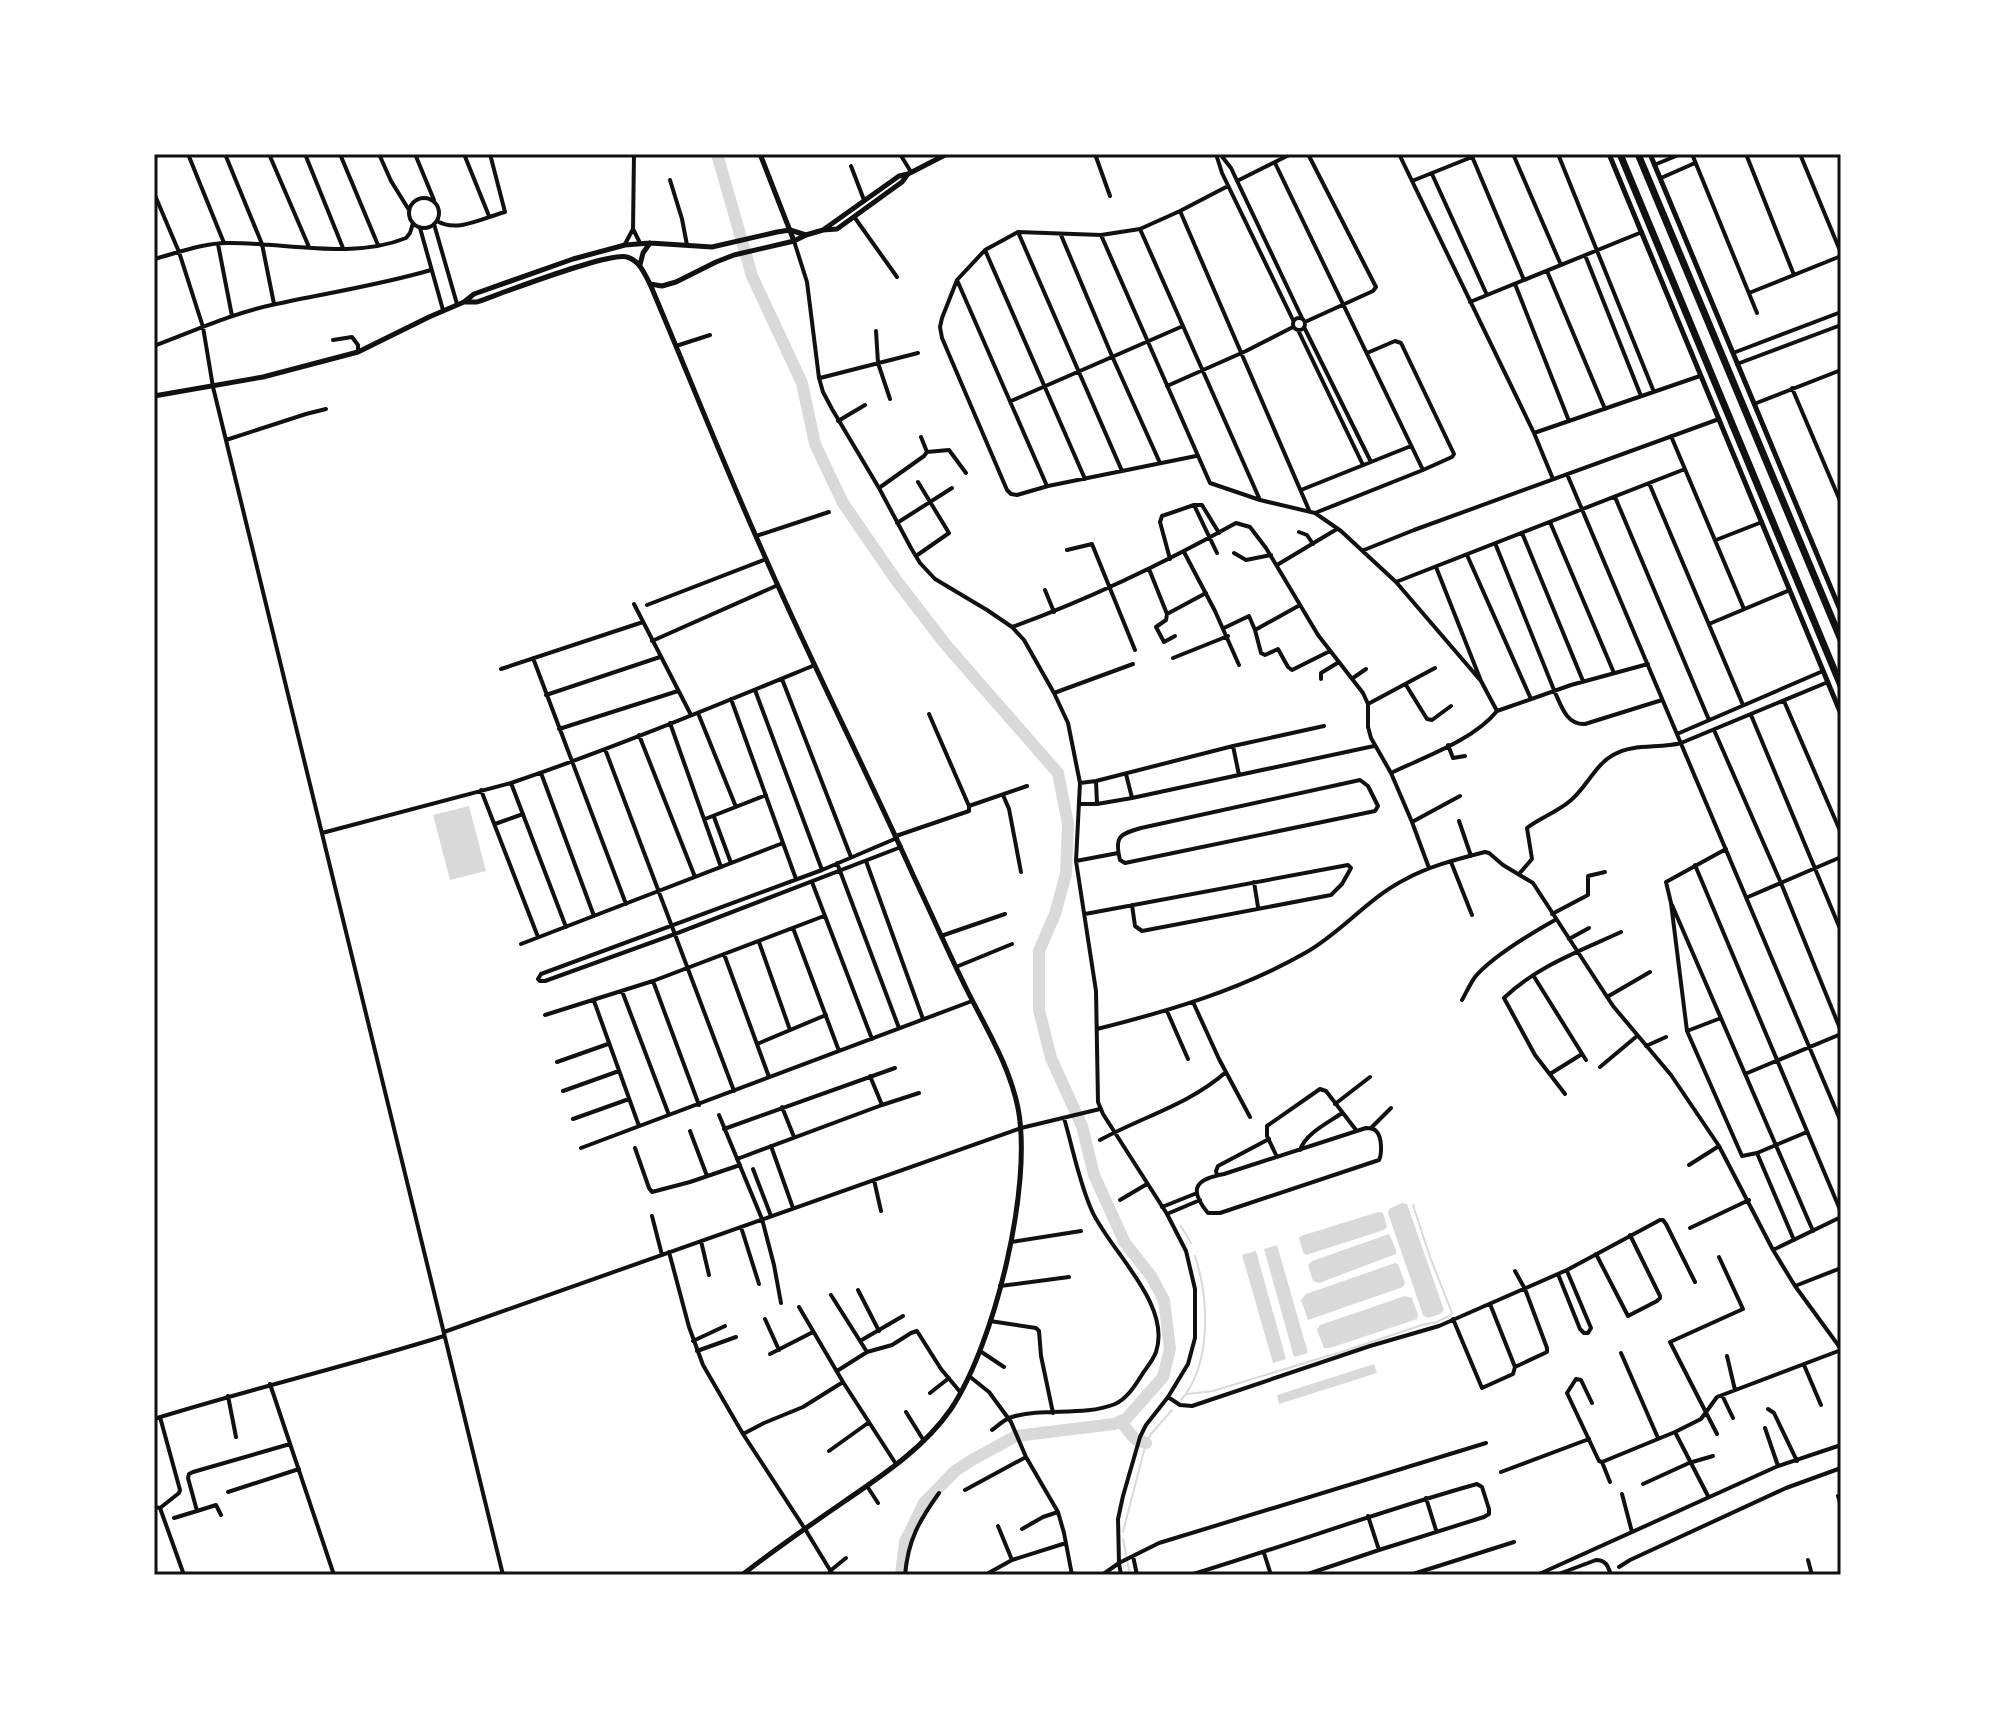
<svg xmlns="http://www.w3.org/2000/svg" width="1995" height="1729" font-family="Quicksand,sans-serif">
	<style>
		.water { fill: #d9d9d9 }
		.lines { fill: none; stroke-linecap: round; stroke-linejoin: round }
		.stream { stroke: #d9d9d9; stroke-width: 2 }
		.river { stroke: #d9d9d9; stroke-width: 12 }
		.minor { stroke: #111; stroke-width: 4 }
		.tertiary { stroke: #111; stroke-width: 5 }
		.secondary { stroke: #111; stroke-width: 5 }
		.motorway { stroke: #111; stroke-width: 7 }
		.neatline { fill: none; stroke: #111; stroke-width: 3 }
	</style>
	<rect width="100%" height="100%" fill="#fff"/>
	<!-- water -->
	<path class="water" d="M469 806 486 871 450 880 433 815Z
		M1402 1203 1407 1204 1444 1310 1440 1314 1428 1318 1423 1315 1388 1213 1389 1209Z
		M1378 1212 1383 1213 1387 1227 1384 1230 1306 1255 1303 1252 1299 1238 1301 1236Z
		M1389 1234 1396 1249V1254L1319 1283 1313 1281 1308 1265 1312 1261Z
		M1277 1245 1308 1353 1294 1357 1264 1249Z
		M1256 1251 1286 1359 1273 1363 1242 1255Z
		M1395 1263 1398 1264 1405 1283 1403 1287 1308 1320 1301 1300 1306 1294Z
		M1405 1296 1412 1298 1418 1315 1417 1319 1330 1348H1324L1317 1330 1320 1325Z
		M1374 1364 1377 1373 1279 1404 1277 1395Z"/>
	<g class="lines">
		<!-- stream -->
		<path class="stream" d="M1181 1226 1191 1243
			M1186 1394 1213 1391 1341 1352 1422 1325 1437 1322 1451 1315 1452 1313 1430 1257 1413 1205
			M1181 1400C1212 1364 1209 1299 1195 1256
			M1123 1532 1146 1443 1151 1434 1172 1410
			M1123 1539 1130 1575"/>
		<!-- river -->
		<path class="river" d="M717 154 752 276 802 383 815 444 843 503 896 580 946 645 1058 773 1068 824 1066 874 1055 914 1039 951V1010L1051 1058 1082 1126 1094 1175 1125 1243 1151 1276 1164 1300 1170 1349 1163 1377 1126 1419 1114 1424 1016 1436 972 1460 955 1471 924 1503 905 1542 901 1575
			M1120 1421 1135 1439 1146 1443"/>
		<!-- minor -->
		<path class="minor" d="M188 154 224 243
			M225 154 262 244 274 304
			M269 154 309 247
			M305 154 343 248
			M340 154 378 245
			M379 154 391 181 409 210
			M415 154 434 200
			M464 154 489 216
			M634 154 633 229 640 243
			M900 154 911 172
			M1095 154 1110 196
			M1216 154 1222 173 1293 320
			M1220 154 1231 168 1302 318
			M1399 154 1534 433 1553 479
			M1471 154 1524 280
			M1513 154 1561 265
			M1558 154 1654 392
			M1692 154 1757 313
			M1746 154 1794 275
			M1800 154 1841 253
			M1275 163 1423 470
			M1654 165 1681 154
			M851 166 864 200
			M1432 174 1487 295
			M1661 178 1695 163
			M670 180 682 219 687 245
			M1237 181 1291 154
			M1412 181 1472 157
			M154 193 179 252 203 327 213 387 503 1575
			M409 213a15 15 0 1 1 30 0a15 15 0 1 1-30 0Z
			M1180 211 1309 510
			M855 218 897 277
			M437 221C457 233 483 218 505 212L490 154
			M434 224 457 304
			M420 228 443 310
			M1140 229 1260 500
			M1018 232 1122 471
			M1061 235 1112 356 1160 463
			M1101 235 1210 483 1260 500 1315 513 1341 531 1396 582 1481 681
			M794 241 807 282 819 378 823 392 832 409 879 488 911 548 920 563 935 579 987 610 1012 627 1024 640 1054 693 1068 723 1080 783 1076 861 1096 991 1098 1102 1103 1114 1167 1214 1186 1251 1195 1289V1338L1188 1364 1168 1397 1146 1425 1140 1437 1123 1496 1118 1519 1119 1563 1121 1575
			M218 244 232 316
			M625 244 633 229
			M985 250 1085 479
			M1585 255 1641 396
			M154 259C177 253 203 243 227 243 284 242 352 260 406 238L410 233 413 223
			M1547 271 1605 409
			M957 280 1047 486
			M1515 284 1569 421
			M1749 293 1841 256
			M1470 302 1642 232
			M1293 324a6 6 0 1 1 12 0a6 6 0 1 1-12 0Z
			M1305 322 1373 291 1376 287 1308 154
			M1304 327 1371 462
			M1298 330 1363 465
			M876 331 878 363 890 399
			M333 340 352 337 358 345V352
			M154 346C194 331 233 313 276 304 327 293 380 285 431 270
			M676 346 710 335
			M1733 353 1841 312
			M1737 364 1841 325
			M820 378 918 353
			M1167 386 1246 351 1293 327
			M1792 388 1841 503
			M1011 401 1183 326
			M1754 404 1841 370
			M838 421 865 405
			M1534 433 1700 376
			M1671 436 1744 609
			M226 440 306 414 326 409
			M927 452 949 450 966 473
			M1196 456 1048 486 1017 495 1011 494 1007 490 942 338 940 327 942 318 957 280 985 250 1018 232 1101 235 1140 229 1180 211 1228 186
			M1567 474 1841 1122
			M1649 483 1743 705
			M879 488 924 456 927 452 921 437
			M1301 490 1411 446
			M1615 497 1709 720
			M1194 505 1217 553
			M1315 513 1423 470 1452 457 1454 454 1401 343 1395 341 1367 353
			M1550 522 1614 673
			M897 523 952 488
			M1299 532 1307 535 1313 544
			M1522 533 1583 681
			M756 536 829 512
			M1716 540 1762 522
			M1495 543 1554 690C1561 705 1566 725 1585 724L1662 700
			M1067 550 1092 544 1135 650
			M1364 550 1414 530 1719 419
			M1184 552 1215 611 1239 665
			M1234 553 1246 560 1271 555
			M1467 555 1531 699
			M916 556 949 533 918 482
			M1170 559 1160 522 1162 516 1194 505H1202L1219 533
			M1277 565 1337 529
			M1436 567 1481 681 1497 711
			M1149 569 1167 614 1166 620 1156 627 1164 642 1175 636
			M1396 582 1685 469
			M1045 590 1054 612
			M634 604 691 715
			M647 605 766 559
			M1300 605 1255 630 1261 653 1265 655 1278 649 1288 667 1292 670 1330 651
			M1167 614 1206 593
			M1709 624 1790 590
			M1012 627C1090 599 1164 563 1236 523L1250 527 1266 548 1318 635 1363 693 1368 704V727L1371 738 1391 773 1412 822 1429 868
			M1224 628 1249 616 1255 630
			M652 641 778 585
			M533 658 626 904
			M1173 658 1228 636
			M501 669 643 622
			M1353 678 1366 669
			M782 679 851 857
			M1321 679V673L1339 662
			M1406 685 1427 719 1432 720 1451 706
			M755 690 822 870
			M1054 693 1133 664
			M546 695 660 657
			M731 699 796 879
			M1784 701 1841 833
			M1368 704 1435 668
			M1497 711 1571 685 1648 664
			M698 713 736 807
			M929 714 969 806
			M1751 715 1841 931
			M670 723 721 867
			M559 729 678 691
			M1714 730 1781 883 1841 1031
			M1677 734 1823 671
			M639 735 695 877
			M1448 745 1453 758 1465 756
			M1233 746 1239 775
			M605 749 734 1091
			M541 773 594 916
			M1391 773C1424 757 1474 740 1497 711
			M1126 774 1132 798
			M1360 780 1368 786 1378 806 1375 811 1125 863 1120 860C1114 836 1120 834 1141 828Z
			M1096 781 1097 804
			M511 783 566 927
			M1080 783 1096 781 1233 746 1324 726
			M481 790 538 937
			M1003 795 1009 809 1021 872
			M1080 804H1097L1132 798 1374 746
			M969 806 1027 786
			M714 817 731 863
			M705 819 766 795
			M1459 821 1471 856
			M1412 822 1460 796
			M495 824 523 814
			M322 833 511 783C614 748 715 706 815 665
			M896 836 969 811V806
			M897 838 822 870 541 974 538 979 540 981H545L675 934 901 847
			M1726 849 1666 882 1671 903 1687 1031 1742 1156 1757 1153 1807 1132
			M866 861 923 1019
			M1076 861 1118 853
			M1451 862 1472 915
			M837 863 899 1028
			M1695 865 1841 1212
			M1519 874 1532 859 1527 828C1540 818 1557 812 1570 801 1586 788 1595 765 1613 755 1634 743 1659 749 1681 743L1828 682
			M812 882 872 1039
			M1254 882 1258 907
			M1748 897 1841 857
			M1672 905 1813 1231
			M1085 914 1348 865 1351 868 1342 884 1331 895 1142 931 1135 926 1132 905
			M1552 914 1588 895V876L1605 872
			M793 928 839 1051
			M941 936 1005 914
			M1569 939 1589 928
			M759 942 790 1030
			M521 944 783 843
			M724 954 769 1077
			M956 967 1012 944
			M1533 975 1586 1060
			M653 981 699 1105
			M622 991 669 1115
			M1607 997 1650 972
			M1462 1000C1466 993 1470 984 1475 977 1492 957 1532 933 1555 920
			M594 1001 639 1126
			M1193 1002 1219 1059 1250 1117
			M1167 1011 1188 1059
			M545 1015 653 981 824 916
			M1097 1029C1169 1011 1240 990 1305 953 1341 933 1367 899 1404 880 1429 866 1458 859 1485 852L1489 853 1503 865 1533 883 1613 1006 1671 1075 1719 1146 1773 1250 1795 1286 1841 1349
			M1687 1031 1721 1018
			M757 1044 826 1015
			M1646 1046 1666 1037
			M557 1062 608 1044
			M1600 1067 1637 1036
			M1550 1074 1582 1054
			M1745 1074 1841 1034
			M870 1076 882 1105
			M563 1091 619 1071
			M1565 1094 1535 1055 1504 998C1537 966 1580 951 1621 932
			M1335 1104 1370 1077
			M782 1107 794 1137
			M719 1115 762 1219 774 1265 781 1303
			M573 1119 629 1099
			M1366 1128C1370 1128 1374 1128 1377 1132 1382 1138 1382 1154 1379 1160L1220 1213H1208C1187 1188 1197 1179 1224 1174Z
			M1371 1128 1391 1108
			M724 1129 895 1068
			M690 1131 707 1176
			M1100 1140C1142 1117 1190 1104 1226 1072
			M771 1146 793 1208
			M581 1148 972 1001
			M635 1148 649 1188 652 1192 690 1182 740 1165
			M1300 1150C1306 1133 1328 1123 1342 1113
			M1757 1153 1794 1240
			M1277 1157 1267 1136V1126L1320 1089 1326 1091 1356 1130
			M737 1159 882 1105 919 1093
			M1689 1165 1719 1146
			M753 1169 771 1216
			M1217 1175 1216 1171 1218 1166 1269 1139
			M874 1180 881 1211
			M1120 1200 1147 1184
			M1162 1207 1197 1193
			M1167 1214 1200 1200
			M652 1216 662 1255
			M741 1227 759 1284
			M1690 1228 1749 1200
			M701 1241 709 1275
			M1011 1242 1081 1231
			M1773 1250 1841 1217
			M669 1252 689 1327 703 1365 743 1434 805 1529 833 1575
			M1596 1254 1628 1316 1657 1301 1660 1298V1296L1630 1235
			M1558 1274 1580 1329 1584 1333H1588L1591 1328 1567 1271
			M1000 1286 1069 1277
			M1795 1286 1841 1268
			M858 1290 879 1331
			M831 1295 867 1352
			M1490 1304 1515 1367 1547 1352V1348L1525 1289 1515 1271
			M799 1307 843 1382 896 1464
			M765 1319 779 1350
			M1453 1319 1482 1388 1513 1374 1515 1367
			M990 1321 1036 1328 1039 1331 1041 1356 1053 1413
			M444 1332 1021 1128 1100 1109
			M693 1341 725 1326
			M860 1341 903 1316
			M697 1351 736 1337
			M980 1351 1004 1367
			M1621 1353 1658 1438
			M770 1354 813 1332
			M1727 1356 1735 1390
			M1804 1365 1821 1405
			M837 1371 867 1352 892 1345 911 1333 917 1331 941 1369 961 1393
			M969 1376 989 1392 1011 1422 1026 1457 1058 1512 1064 1533 1072 1575
			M270 1384 334 1575
			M930 1393 949 1378
			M1722 1395 1733 1418
			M228 1396 236 1437
			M1168 1397 1180 1405 1192 1406 1370 1346 1439 1326 1567 1270 1660 1220H1663L1666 1224 1695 1282
			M1592 1403 1581 1380 1576 1379 1567 1393 1599 1461 1602 1462 1675 1432 1701 1419 1717 1397 1841 1350
			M1768 1409 1774 1413 1797 1461
			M906 1412 924 1441
			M154 1419C250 1389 348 1366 444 1336
			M1765 1428 1778 1466
			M992 1430C998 1426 1004 1419 1012 1417 1045 1407 1082 1417 1115 1404 1128 1398 1136 1384 1143 1373 1148 1366 1153 1360 1156 1352 1172 1304 1110 1251 1092 1211 1079 1182 1073 1149 1064 1118
			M1675 1432 1708 1496
			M743 1434 764 1423 803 1407 843 1382
			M1717 1434 1670 1342 1743 1309 1719 1257
			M829 1451 868 1423
			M1602 1462 1610 1482
			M1501 1472 1589 1439
			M1643 1484 1689 1463 1713 1456
			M867 1486 878 1503
			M965 1490 1026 1457
			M228 1492 299 1469
			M1622 1494 1632 1532
			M1838 1496 1841 1506
			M1426 1498 1436 1530
			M154 1507 160 1508 179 1493 180 1490 160 1417
			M160 1508 184 1575
			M197 1511 216 1505 221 1515
			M1368 1516 1379 1550
			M174 1518 197 1511 188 1478 189 1474 193 1472 290 1444
			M998 1526 1012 1560
			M1022 1529 1043 1517 1058 1512
			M1264 1553 1271 1575
			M1133 1556 1137 1575
			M1808 1560 1812 1575
			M1619 1567 1630 1560 1786 1488 1841 1468
			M830 1571 846 1558
			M905 1575C908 1540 919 1521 939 1493
			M985 1575 1012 1560 1066 1543
			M1102 1575 1119 1563 1159 1543 1486 1443
			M1190 1575C1286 1546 1380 1511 1477 1484L1482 1487 1489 1509V1514L1484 1517 1379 1550 1305 1575
			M1410 1575 1514 1542
			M1537 1575 1778 1466 1841 1445
			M1556 1575 1596 1560C1606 1560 1608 1566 1611 1575"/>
		<!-- tertiary -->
		<path class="tertiary" d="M760 154 794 241
			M650 284C689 376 725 468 766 559 813 666 866 770 914 877 932 915 949 954 968 992 987 1030 1009 1065 1018 1108 1033 1185 995 1343 951 1409 924 1448 883 1475 845 1501 810 1525 775 1549 742 1575"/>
		<!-- secondary -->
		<path class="secondary" d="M1609 154 1841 714
			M1650 154 1841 612
			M823 230 899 176 908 174 947 154
			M640 265 643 253 650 243
			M465 302H477C500 294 610 251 627 257 640 261 644 273 650 284L662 286 676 282 716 262 734 255 794 241 806 235 823 230 837 229 902 182 908 174
			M154 396 263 377 358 352 429 317 464 302 474 294 573 259 625 245 650 243 712 247 777 232 790 230 806 235"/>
		<!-- motorway -->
		<path class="motorway" d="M1620 154 1841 686
			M1638 154 1841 640"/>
	</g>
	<!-- border -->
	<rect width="1995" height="1729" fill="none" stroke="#ffffff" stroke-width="312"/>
	<rect x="156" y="156" width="1683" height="1417" class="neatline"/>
</svg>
